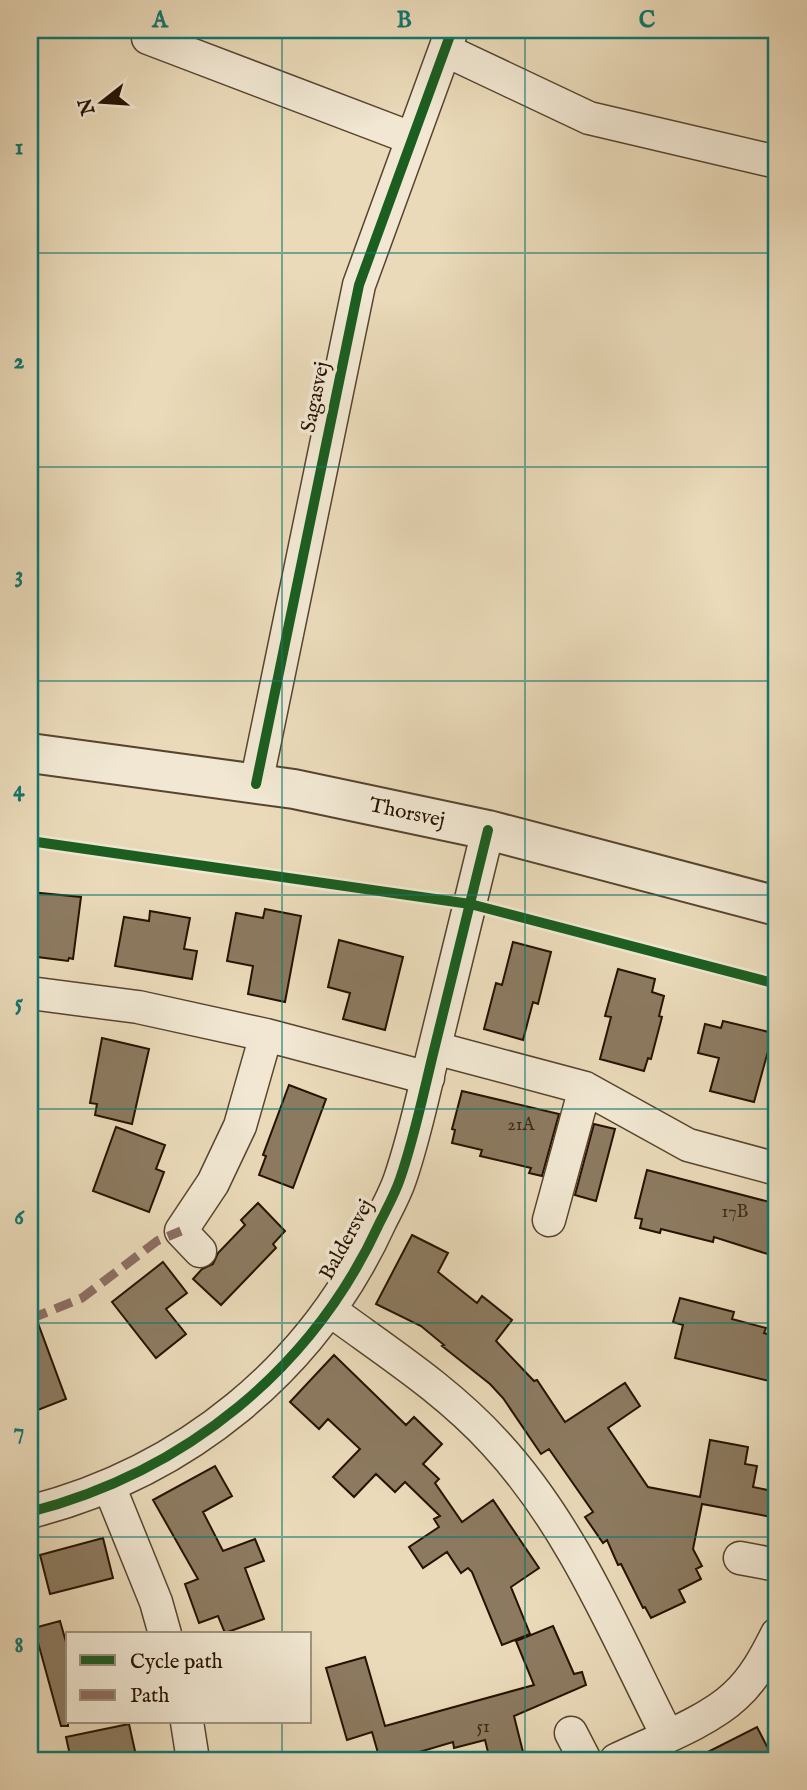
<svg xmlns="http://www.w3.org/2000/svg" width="807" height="1790" font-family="'IM FELL English',serif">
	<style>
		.building { fill: #8c7a60; stroke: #261200; stroke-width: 2 }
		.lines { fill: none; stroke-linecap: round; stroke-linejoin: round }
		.minor-casing { stroke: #57442e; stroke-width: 35 }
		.tertiary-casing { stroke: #57442e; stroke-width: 42 }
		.minor { stroke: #f1e7d2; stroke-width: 32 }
		.tertiary { stroke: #f1e7d2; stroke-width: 38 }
		.quiet { stroke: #8d6e63; stroke-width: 9; stroke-dasharray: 18 9; stroke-linecap: butt }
		.cycleway-casing { stroke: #f1e7d2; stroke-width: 15 }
		.cycleway { stroke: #1b5e20; stroke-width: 10 }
		.grid { fill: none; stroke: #0f766e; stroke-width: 2; stroke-opacity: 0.55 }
		.labels { text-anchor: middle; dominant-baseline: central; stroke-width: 7; stroke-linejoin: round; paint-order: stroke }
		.number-label { font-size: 18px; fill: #402c18 }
		.street-label { font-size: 21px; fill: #261200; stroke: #f1e7d2 }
		.neatline { fill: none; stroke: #0f766e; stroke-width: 2.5 }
		.grid-label { font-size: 23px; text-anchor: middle; font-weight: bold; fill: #0f766e }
	</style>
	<rect width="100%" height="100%" fill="#eadab9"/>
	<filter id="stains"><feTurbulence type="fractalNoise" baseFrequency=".00286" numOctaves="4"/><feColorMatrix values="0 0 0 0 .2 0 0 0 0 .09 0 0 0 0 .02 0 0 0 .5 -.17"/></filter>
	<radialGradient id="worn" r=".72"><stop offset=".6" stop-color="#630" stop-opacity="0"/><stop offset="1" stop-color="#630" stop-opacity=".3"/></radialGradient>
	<!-- building -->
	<path class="building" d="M30 892 81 897 73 959 69 958 68 961 30 956Z
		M265 909 301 916 285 1002 248 994 253 966 227 961 236 913 263 918Z
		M150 911 190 918 184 949 197 951 192 979 115 966 124 917 149 921Z
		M339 940 403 957 385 1030 343 1019 350 993 328 987Z
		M513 942 551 952 538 1004 533 1002 523 1040 484 1029 496 983 502 985Z
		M618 969 655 979 652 992 664 996 659 1016 662 1017 651 1059 648 1058 644 1071 600 1059 611 1017 605 1016Z
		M723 1021 773 1033 754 1102 710 1091 719 1058 698 1053 705 1024 721 1028Z
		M102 1038 149 1049 132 1124 95 1115 97 1104 90 1103Z
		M289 1085 326 1099 293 1188 259 1175 266 1156 263 1155Z
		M462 1091 559 1114 542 1176 529 1173 531 1168 480 1156 482 1150 452 1143 455 1130 452 1129Z
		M594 1124 615 1129 596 1201 575 1195Z
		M116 1127 165 1145 156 1169 164 1172 149 1212 93 1191Z
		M647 1170 777 1204V1257L714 1237 713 1242 661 1229 660 1233 640 1228 642 1219 635 1218Z
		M258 1203 285 1231 273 1244 276 1248 221 1305 193 1279 202 1269 213 1264 218 1253 245 1225 241 1220Z
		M412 1235 448 1253 438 1272 477 1303 482 1296 512 1320 496 1341 534 1381 537 1380 565 1422 625 1383 640 1406 608 1428 648 1487 700 1497 710 1440 748 1447 745 1464 757 1466 753 1487 777 1492V1518L702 1504 693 1549 702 1566 696 1569 701 1579 679 1590 685 1602 651 1618 645 1607 643 1608 621 1564 618 1565 607 1540 603 1543 585 1517 593 1512 549 1449 541 1454 503 1398 490 1384 442 1346 444 1345 421 1326 376 1304Z
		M163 1262 187 1293 166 1309 186 1334 156 1358 112 1302Z
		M680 1298 734 1312 732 1319 766 1328 764 1333 777 1337V1383L675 1358 683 1325 673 1322Z
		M30 1307H32L66 1399 30 1413Z
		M334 1355 406 1425 414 1417 442 1444 423 1464 439 1479 435 1483 462 1522 493 1500 539 1568 511 1587 530 1634 502 1645 472 1572 468 1568 461 1573 447 1552 423 1568 409 1547 439 1527 434 1519 440 1516 405 1482 395 1492 376 1474 354 1497 333 1477 360 1449 328 1419 319 1429 290 1402Z
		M215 1466 232 1496 203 1512 223 1551 255 1539 264 1561 245 1568 264 1619 225 1633 218 1616 199 1623 185 1584 198 1579 153 1500Z
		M103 1538 113 1578 50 1594 40 1555Z
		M60 1621 68 1649V1726H61L34 1628Z
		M553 1626 574 1674 582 1672 586 1685 514 1716 525 1760H490L485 1740 454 1748 453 1742 392 1760H380L372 1732 347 1740 326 1668 365 1657 385 1726 534 1685 516 1641Z
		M129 1724 137 1760H71L66 1737Z
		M757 1727 774 1760H692Z"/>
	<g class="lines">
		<!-- minor casing -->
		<g class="minor-casing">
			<path id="minor" d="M148 38 411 138
				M445 50 589 118 777 162
				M256 784 359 285 452 30
				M30 993 138 1007 266 1035 428 1078
				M435 1048 585 1088 688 1145 777 1169
				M549 1220 585 1088
				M200 1251 181 1231 213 1183 240 1126 266 1035
				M330 1310C387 1352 447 1390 495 1443 572 1526 616 1635 667 1735
				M109 1486 156 1602 165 1634
				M30 1512C185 1472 313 1369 380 1222 387 1208 395 1194 400 1179 415 1136 424 1090 435 1046 453 974 470 902 488 830
				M740 1558 777 1565
				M187 1722 193 1760
				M571 1733 585 1760
				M616 1760C651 1743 708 1722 735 1696 754 1679 766 1656 777 1634"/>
		</g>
		<!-- tertiary casing -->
		<g class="tertiary-casing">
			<g id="tertiary">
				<path id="s1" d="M30 753 294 789 488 830 777 906"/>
			</g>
		</g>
		<!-- minor -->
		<use href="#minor" class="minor"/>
		<!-- tertiary -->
		<use href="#tertiary" class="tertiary"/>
		<!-- quiet -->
		<path class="quiet" d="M30 1319 82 1298 157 1241 181 1231"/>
		<!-- cycleway casing -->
		<g class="cycleway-casing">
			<path id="cycleway" d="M256 784 359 285 452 30
				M30 841 470 904 777 984
				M30 1512C185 1472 313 1369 380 1222 387 1208 395 1194 400 1179 415 1136 424 1090 435 1046 453 974 470 902 488 830"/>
		</g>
		<!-- cycleway -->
		<use href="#cycleway" class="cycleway"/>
	</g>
	<!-- grid -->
	<path class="grid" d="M282 30V1634M525 30V1760M30 253H777M30 467H777M30 681H777M30 895H777M30 1109H777M30 1323H777M30 1537H777M282 1722V1760"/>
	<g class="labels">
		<!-- number labels -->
		<g class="number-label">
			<text x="521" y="1125">21A</text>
			<text x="735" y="1212">17B</text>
			<text x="483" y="1727">51</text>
		</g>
		<!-- street labels -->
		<g class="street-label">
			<text transform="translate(316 397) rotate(-78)">Sagasvej</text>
			<text stroke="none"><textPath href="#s1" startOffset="382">Thorsvej</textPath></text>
			<text transform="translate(347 1240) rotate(-61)">Baldersvej</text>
		</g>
	</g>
	<!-- margin -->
	<rect width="807" height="1790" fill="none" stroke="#eadab9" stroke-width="77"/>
	<!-- legend -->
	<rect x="66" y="1632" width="245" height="91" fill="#f1e7d2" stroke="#a0927e" stroke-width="2"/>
	<rect x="80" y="1655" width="35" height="10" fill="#1b5e20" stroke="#a0927e" stroke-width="2"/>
	<text x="130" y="1668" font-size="21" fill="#261200">Cycle path</text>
	<rect x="80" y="1690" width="35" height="10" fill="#8d6e63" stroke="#a0927e" stroke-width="2"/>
	<text x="130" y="1702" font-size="21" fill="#261200">Path</text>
	<!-- north arrow -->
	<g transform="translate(102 102) rotate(253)" stroke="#f1e7d2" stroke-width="5" paint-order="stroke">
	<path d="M0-5L12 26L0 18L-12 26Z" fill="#261200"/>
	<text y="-10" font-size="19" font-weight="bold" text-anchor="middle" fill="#261200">N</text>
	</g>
	<rect x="38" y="38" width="730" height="1714" class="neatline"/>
	<g class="grid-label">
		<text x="160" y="27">A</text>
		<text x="404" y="27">B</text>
		<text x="647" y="27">C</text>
		<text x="19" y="154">1</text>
		<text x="19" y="368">2</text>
		<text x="19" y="582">3</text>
		<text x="19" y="796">4</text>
		<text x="19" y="1010">5</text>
		<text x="19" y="1224">6</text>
		<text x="19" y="1438">7</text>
		<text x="19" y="1652">8</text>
	</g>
	<rect width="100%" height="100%" filter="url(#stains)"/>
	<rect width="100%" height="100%" fill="url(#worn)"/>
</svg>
